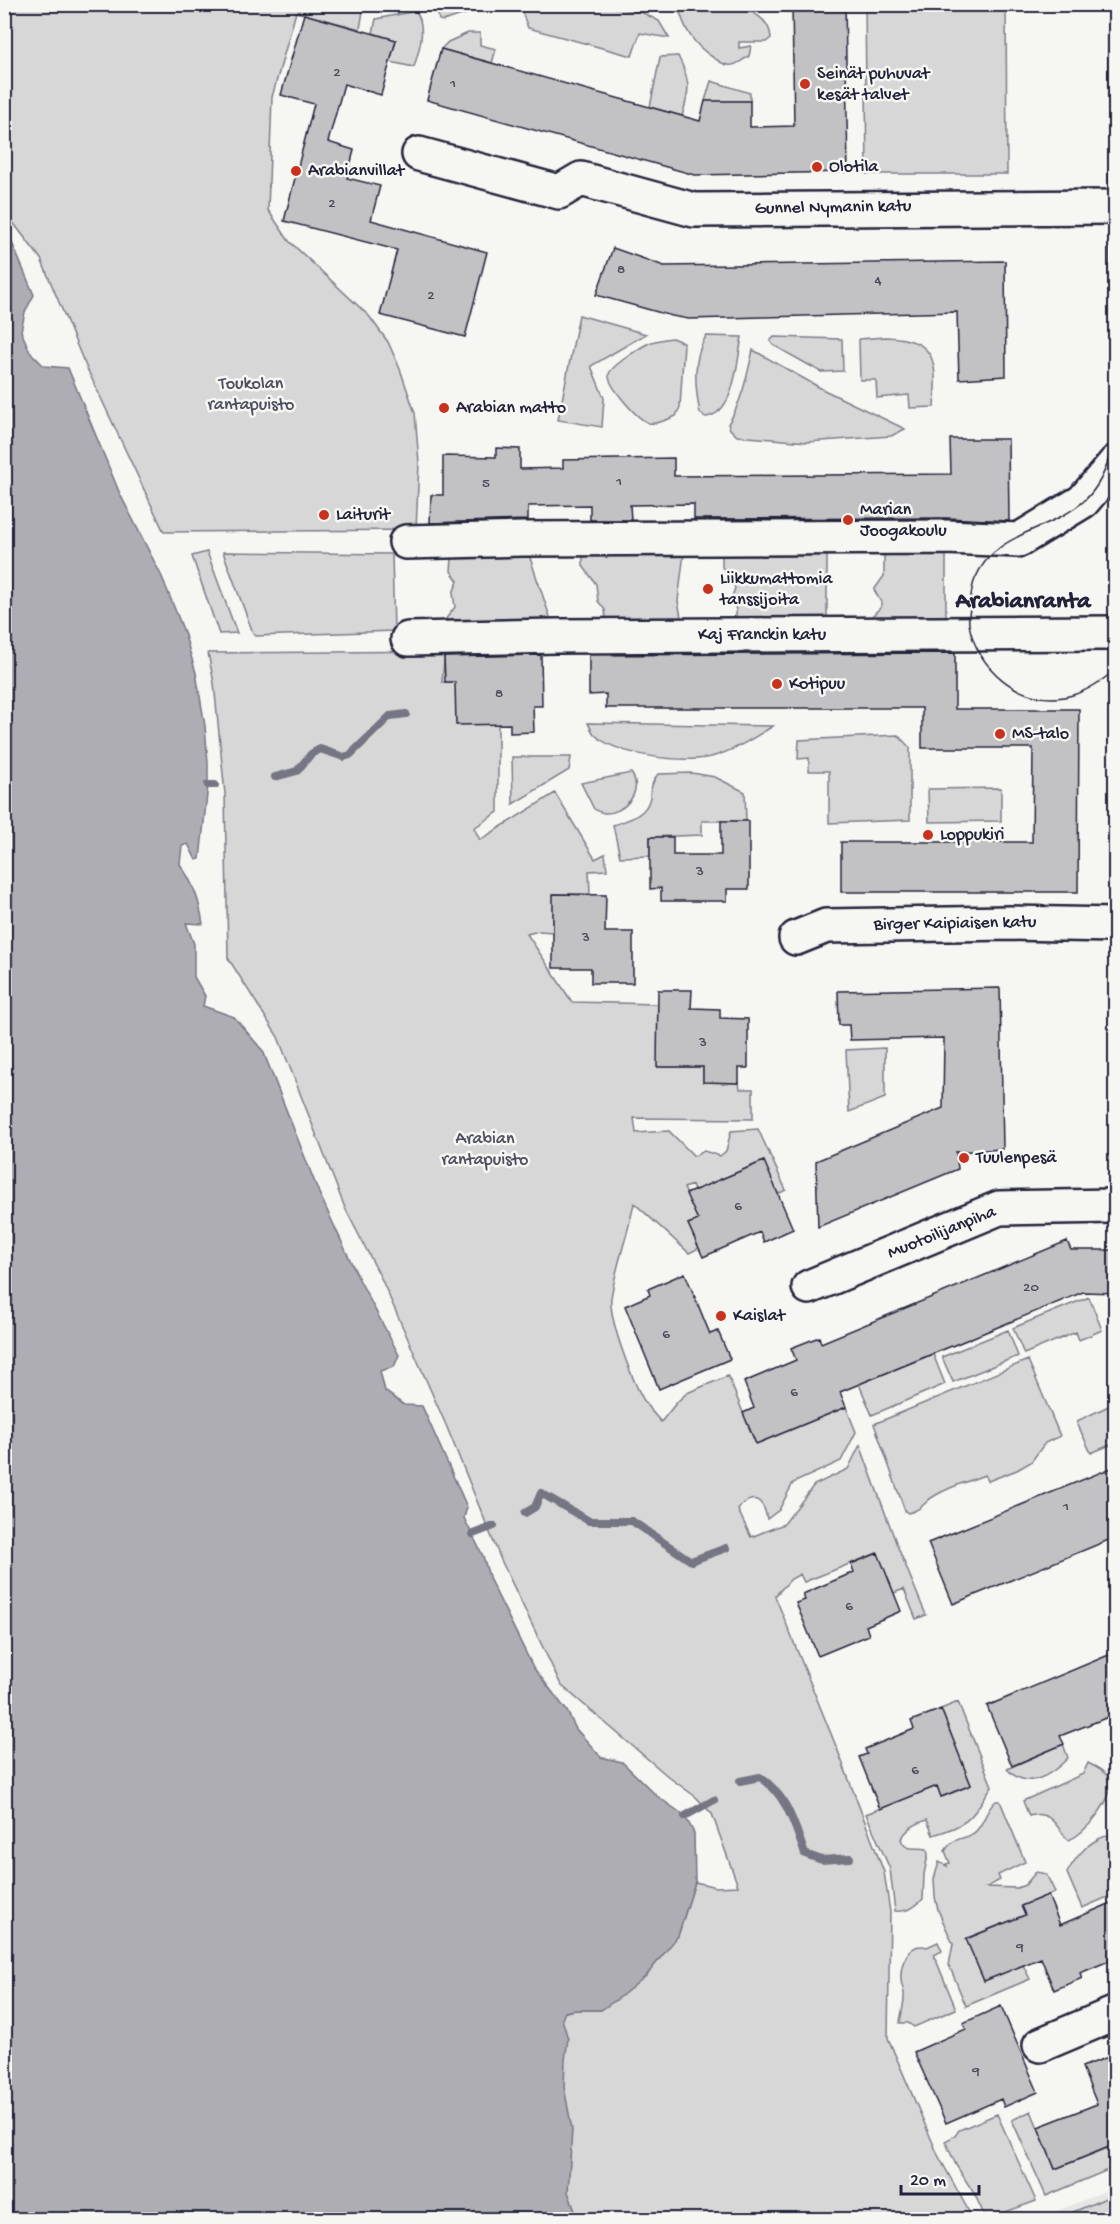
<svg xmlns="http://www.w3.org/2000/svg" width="1120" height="2224" font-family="'Gochi Hand',sans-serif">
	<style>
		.built { fill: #e6e6e4 }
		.green { fill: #d7d7d7; stroke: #7c7c89; stroke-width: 1.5 }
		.water { fill: #adadb3; stroke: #757583; stroke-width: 1.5 }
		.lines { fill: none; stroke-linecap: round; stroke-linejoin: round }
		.stream { stroke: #757583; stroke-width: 8 }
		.building { fill: #c2c2c4; stroke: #22223b; stroke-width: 1.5 }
		.minor-casing { stroke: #22223b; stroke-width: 38 }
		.minor { stroke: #f6f6f2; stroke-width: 33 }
		.tram { stroke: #22223b; stroke-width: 1.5 }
		.poi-dot { fill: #c8321e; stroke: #f6f6f2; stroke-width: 2 }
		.labels { text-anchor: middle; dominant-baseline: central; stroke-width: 5; stroke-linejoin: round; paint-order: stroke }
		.number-label { font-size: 15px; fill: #4a4a5d }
		.poi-label { font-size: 18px; fill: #22223b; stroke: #f6f6f2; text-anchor: start }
		.street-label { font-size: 18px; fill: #22223b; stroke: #f6f6f2 }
		.park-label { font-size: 18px; fill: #4f4f62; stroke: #f6f6f2 }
		.district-label { font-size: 24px; font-weight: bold; fill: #22223b; stroke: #f6f6f2 }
	</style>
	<rect width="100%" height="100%" fill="#f6f6f2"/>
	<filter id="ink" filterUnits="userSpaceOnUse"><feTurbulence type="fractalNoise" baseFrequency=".0167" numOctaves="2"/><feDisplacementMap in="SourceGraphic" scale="12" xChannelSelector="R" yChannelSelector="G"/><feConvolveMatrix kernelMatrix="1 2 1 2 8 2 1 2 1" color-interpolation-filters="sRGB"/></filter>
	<g filter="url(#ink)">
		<!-- built -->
		<path class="built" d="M1115 2187V2219H1038Z"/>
		<!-- green -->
		<path class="green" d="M331 4 335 7 346 5H364L360 29 296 12 272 97 268 210 289 241 369 316 388 342 400 369 415 413 419 463 416 530 164 532 83 360 41 259 5 212 4 5Z
			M445 5H480L481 9 443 21 439 20 437 12Z
			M488 5H601L641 12 659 21 669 38 640 33 632 56 528 28 520 7Z
			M678 5C708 4 768 0 771 38L766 42H739V48L751 46 749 56C744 59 738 64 732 65 725 66 720 62 714 58 693 45 684 29 678 5Z
			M865 5H1006L1007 174H867Z
			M416 11C427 28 419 50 414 67L390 62 396 40 373 33 376 19Z
			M468 33H480V45L496 49 492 63 441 49 448 42Z
			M678 56C691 82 690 90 682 116L650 107 660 57Z
			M711 81 750 93V101H705Z
			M579 315 646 334 591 366 604 398 602 427 558 420Z
			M706 336 742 337C737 361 735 415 705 417L700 413C695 388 692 359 706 336Z
			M774 337 842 339 843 371 821 372 773 345 770 341Z
			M886 337C938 339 937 363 934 407L910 408 909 395 877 398 876 380H860L859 339Z
			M672 338 684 343 680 407 676 416C668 419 658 425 649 423 638 420 607 385 609 374 611 366 641 347 649 343 657 340 664 339 672 338Z
			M753 350 824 390 905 429 891 436 807 442 737 436 730 429 728 424C742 401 747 376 753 350Z
			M207 552 237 633 219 634 192 556Z
			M223 552 392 554 394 631 256 636 253 633Z
			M722 552H827V627H736V610L732 597 735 588 732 579 722 567Z
			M684 553 678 601 683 628H607L605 610 598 601 596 584 583 566V556Z
			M884 554H946V627L869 619 881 607V602L874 590 884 576Z
			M529 555 554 629 446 626 445 620 455 607 453 593 458 581 451 571 452 558Z
			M445 651 442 682H455L498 724V812L474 828 480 840 555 793 595 859 605 854 607 870 589 871 590 894H554L553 932 539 931 527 934 572 1002 658 1004V1067H703V1082L739 1083 740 1089H753V1119L634 1118 636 1133 669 1131 694 1156 704 1151 720 1156 726 1151 731 1131 758 1129 786 1190 778 1194 763 1161 694 1191 692 1185 684 1188 698 1220 688 1224 699 1248 689 1253 634 1203C628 1235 616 1265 611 1298 609 1321 633 1383 646 1404 650 1410 656 1416 661 1422L677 1402 687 1393 728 1376 756 1444 846 1407 856 1432 841 1461 793 1483 779 1510 767 1519C766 1515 765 1508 762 1505 755 1494 743 1502 738 1510L751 1537 784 1524 814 1485 848 1469 860 1445 897 1545 926 1615 916 1619 904 1589 894 1593 877 1553 804 1582 800 1574 791 1579 775 1596 838 1751 884 1872 890 1912 888 2038 938 2155 973 2219H533L512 2066 565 2012 575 2010H601L678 1936 695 1882 716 1887 738 1886 712 1814 696 1797 670 1778 561 1685 501 1560 446 1425 381 1278 345 1208 278 1037 228 958 225 794 214 683 208 653Z
			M588 723 773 726C753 738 734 751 711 757 682 763 617 756 595 735 592 732 590 727 588 723Z
			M898 735 910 748V820L829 823V771H809V758L798 759 799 740Z
			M512 757H571L569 770 513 804Z
			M631 773C645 791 623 815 604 813 600 812 597 811 594 809L581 783Z
			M692 773 715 777 745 792 746 821H702V835L650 837V856L620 857 613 825C629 820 647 815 650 797 651 788 652 781 658 774Z
			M1001 788V821L929 822 928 789Z
			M885 1048V1098L849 1112 846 1050Z
			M1089 1297 1102 1330 1079 1340 1076 1332 1024 1354 1013 1328Z
			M1008 1330 1018 1356 953 1382 942 1357Z
			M933 1354 945 1384 872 1415 859 1384Z
			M1028 1360 1060 1436 1045 1443 1031 1462 1017 1470 988 1481 985 1475C969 1481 951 1486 936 1495 924 1501 924 1509 908 1513L905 1511 874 1424Z
			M1115 1403V1443L1091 1453 1077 1423 1079 1420Z
			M958 1702 992 1786C971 1818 971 1824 933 1835L927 1820C915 1824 908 1828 901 1839 906 1853 916 1846 927 1849L928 1855 924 1874 923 1899C914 1908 907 1912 895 1911L890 1869 866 1814 937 1786 942 1797 971 1785 941 1709Z
			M1063 1744 1068 1758C1051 1775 1028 1792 1007 1769Z
			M1088 1763C1096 1767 1107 1772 1110 1781 1115 1798 1084 1836 1068 1840 1056 1826 1050 1809 1029 1816L1023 1801 1083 1774Z
			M996 1801H1000L1025 1862 998 1875 1000 1880 987 1887 1017 1888 1025 1885 1036 1872 1046 1874 1055 1892 1022 1906 1025 1915 967 1938 984 1981 1023 1965 1030 1979 966 2006 949 1965 953 1944 938 1910 935 1897 934 1879 939 1862 947 1866 946 1864 950 1863 945 1851C956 1833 967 1842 977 1830 985 1821 986 1809 996 1801Z
			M1114 1834 1116 1835 1115 1894 1082 1908 1067 1873C1078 1853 1091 1838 1114 1834Z
			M938 1942 942 1951 934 1955 956 2009 914 2027 908 2023H900C901 2013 905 2003 904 1993 903 1988 901 1984 901 1979 900 1964 909 1941 927 1947Z
			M1031 2111 1055 2169 1115 2145V2167L1046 2196 1012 2120Z
			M997 2114 1036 2201 986 2219 975 2195 956 2165 945 2141 955 2136 959 2130Z
			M1113 2195 1115 2201V2219H1073L1071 2213Z"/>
		<!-- water -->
		<path class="water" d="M4 231 10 238 34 295 25 312 21 331 30 352 44 366 68 368 120 494 162 577 184 632 196 673 205 726 208 763V785L200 859 196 860 188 844 182 846 180 864C194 885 199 899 203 924L186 923 194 944V977L205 996 203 1006 234 1017 263 1051 319 1193 359 1279 399 1355 394 1367 380 1371 385 1391 404 1405 422 1406 467 1507 464 1518 483 1556 490 1580 533 1667 567 1711 576 1729 601 1757 622 1762 657 1796 685 1816 694 1833 695 1882 678 1936 646 1976 619 1998 601 2010H575L565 2012 562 2019 568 2039 565 2060 564 2087 572 2130 568 2192 578 2219H5Z"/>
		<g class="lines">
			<!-- stream -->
			<path class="stream" d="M275 777 297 771 311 754 320 749 344 757 350 755 390 716 406 714
				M208 785H215
				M525 1513 535 1507 541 1493 589 1521H632L691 1561 726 1548
				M473 1534 494 1526
				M740 1781 760 1777C787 1795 794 1824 805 1854L822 1860 850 1858
				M685 1816 714 1800"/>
		</g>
		<!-- building -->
		<path class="building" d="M792 4H845L848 172 695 175 427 100 441 49 700 121 705 101H750V127L794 126Z
			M304 14 396 40 381 95 344 84 328 142 354 150 347 178 380 186 371 220 487 252 465 337 380 315 397 250 284 221 314 104 281 95Z
			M613 248 664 266 1005 261 1006 376 959 379 957 312 689 319 672 316 596 295Z
			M950 439H1008L1009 521 946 518 694 519V504L630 505 631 520H590V505L528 506V520L430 523 431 495H443V456L496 457V448L520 449V469L563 468V460L674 458V476L951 474Z
			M955 653V709H1079L1078 892H841V842H1032L1033 748H922V708H606V694L589 695V655Z
			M541 655 542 706H533L534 732 510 733V724L456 725 455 682H445L444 657Z
			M721 821H749V889H727V901H661V888L650 889V837H673V855H721Z
			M553 894 606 895 605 932H633V983H591V968H553Z
			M1000 988 1003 1149 956 1152 958 1169 818 1227 816 1161 943 1108 944 1038 850 1040 849 1025H839L838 991Z
			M658 990H692L691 1008 720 1009V1018L748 1019V1068H739V1083L703 1082V1067H657Z
			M764 1161 793 1229 764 1242 760 1232 703 1257 688 1224 698 1220 686 1194Z
			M1067 1241 1071 1250H1116V1293L1083 1292 840 1392 846 1407 756 1444 743 1413 754 1408 744 1382 796 1360 791 1348 819 1337 821 1343Z
			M685 1273 710 1334 718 1331 730 1359 659 1389 625 1306 650 1295 648 1289Z
			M1116 1466V1537L953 1604 928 1543Z
			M878 1553 901 1611 866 1626 869 1635 818 1656 796 1603 805 1600 803 1594 854 1572 851 1564Z
			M1116 1652V1714L1060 1736 1064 1744 1012 1766 987 1706Z
			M941 1709 971 1785 941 1797 937 1786 880 1809 859 1757 867 1754 865 1749 914 1729 911 1721Z
			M1048 1895 1060 1925 1116 1901V1958L1080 1973 1082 1978 1054 1990 1041 1958 984 1981 966 1939 1025 1915 1021 1906Z
			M1001 2006 1038 2092 1004 2107 1001 2099 946 2123 914 2052 966 2029 963 2023Z
			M1116 2054V2147L1114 2145 1055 2169 1038 2127 1097 2104 1082 2067Z"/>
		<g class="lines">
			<!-- minor casing -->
			<g class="minor-casing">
				<path id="minor" d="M419 154 559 192 581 179 694 210 1116 207
					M406 542 523 539 946 537 1019 540 1083 501 1116 462
					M408 639 557 636 1116 633
					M796 938 826 926 1009 923 1116 925
					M809 1287 999 1208 1116 1206
					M1040 2045 1116 2013"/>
			</g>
			<!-- minor -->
			<use href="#minor" class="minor"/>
			<!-- tram -->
			<path class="tram" d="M1108 4 1111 449C1107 469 1099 487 1084 501 1049 532 995 531 975 579 971 588 971 597 970 606 970 612 968 618 969 624 976 667 1019 705 1064 697 1084 694 1101 682 1116 669"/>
		</g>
	</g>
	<!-- markers -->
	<g class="poi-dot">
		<circle cx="805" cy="84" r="6"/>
		<circle cx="817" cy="167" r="6"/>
		<circle cx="296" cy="171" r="6"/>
		<circle cx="444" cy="408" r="6"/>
		<circle cx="324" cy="515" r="6"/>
		<circle cx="848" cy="520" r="6"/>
		<circle cx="708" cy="589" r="6"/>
		<circle cx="777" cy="684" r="6"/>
		<circle cx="1000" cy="734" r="6"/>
		<circle cx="928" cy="835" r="6"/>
		<circle cx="964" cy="1158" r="6"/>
		<circle cx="721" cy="1316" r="6"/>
	</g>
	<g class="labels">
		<!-- number labels -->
		<g class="number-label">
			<text x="337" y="73">2</text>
			<text x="453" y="84">1</text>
			<text x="332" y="204">2</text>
			<text x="621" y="270">8</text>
			<text x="878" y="281">4</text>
			<text x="431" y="296">2</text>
			<text x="619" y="482">1</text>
			<text x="486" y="484">5</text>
			<text x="499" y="694">8</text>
			<text x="700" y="872">3</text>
			<text x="586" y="938">3</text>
			<text x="703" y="1043">3</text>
			<text x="738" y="1207">6</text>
			<text x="1031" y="1288">20</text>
			<text x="666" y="1335">6</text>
			<text x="794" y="1393">6</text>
			<text x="1066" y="1507">1</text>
			<text x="849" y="1607">6</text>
			<text x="915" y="1771">6</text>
			<text x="1020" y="1948">9</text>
			<text x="976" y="2072">9</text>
		</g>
		<!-- poi labels -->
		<g class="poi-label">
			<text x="817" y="74">Seinät puhuvat<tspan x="817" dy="21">kesät talvet</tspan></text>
			<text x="829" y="167">Olotila</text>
			<text x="308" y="171">Arabianvillat</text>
			<text x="456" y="408">Arabian matto</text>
			<text x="860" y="510">Marian<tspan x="860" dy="21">Joogakoulu</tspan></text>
			<text x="336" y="515">Laiturit</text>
			<text x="720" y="579">Liikkumattomia<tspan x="720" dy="21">tanssijoita</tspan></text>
			<text x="789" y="684">Kotipuu</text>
			<text x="1012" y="734">MS-talo</text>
			<text x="940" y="835">Loppukiri</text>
			<text x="976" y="1158">Tuulenpesä</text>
			<text x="733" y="1316">Kaislat</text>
		</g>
		<!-- street labels -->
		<g class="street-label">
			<text transform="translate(833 208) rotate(-1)">Gunnel Nymanin katu</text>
			<text x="762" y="635">Kaj Franckin katu</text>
			<text transform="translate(955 924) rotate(-1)">Birger Kaipiaisen katu</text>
			<text transform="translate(942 1233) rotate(-22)">Muotoilijanpiha</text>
		</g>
		<!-- park labels -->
		<g class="park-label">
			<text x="251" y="384">Toukolan<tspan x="251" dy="21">rantapuisto</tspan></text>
			<text x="485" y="1139">Arabian<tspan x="485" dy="21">rantapuisto</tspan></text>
		</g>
		<!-- district labels -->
		<g class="district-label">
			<text x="1023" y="602">Arabianranta</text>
		</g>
	</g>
	<!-- margin -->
	<rect width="1120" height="2224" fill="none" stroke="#f6f6f2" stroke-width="24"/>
	<rect x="12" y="12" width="1096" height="2200" fill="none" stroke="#22223b" stroke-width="2" filter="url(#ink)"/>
	<!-- scale -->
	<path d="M901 2185v9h78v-9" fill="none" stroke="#22223b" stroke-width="3"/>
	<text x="910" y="2185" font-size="18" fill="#22223b" stroke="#f6f6f2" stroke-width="4.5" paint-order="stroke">20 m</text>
</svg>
